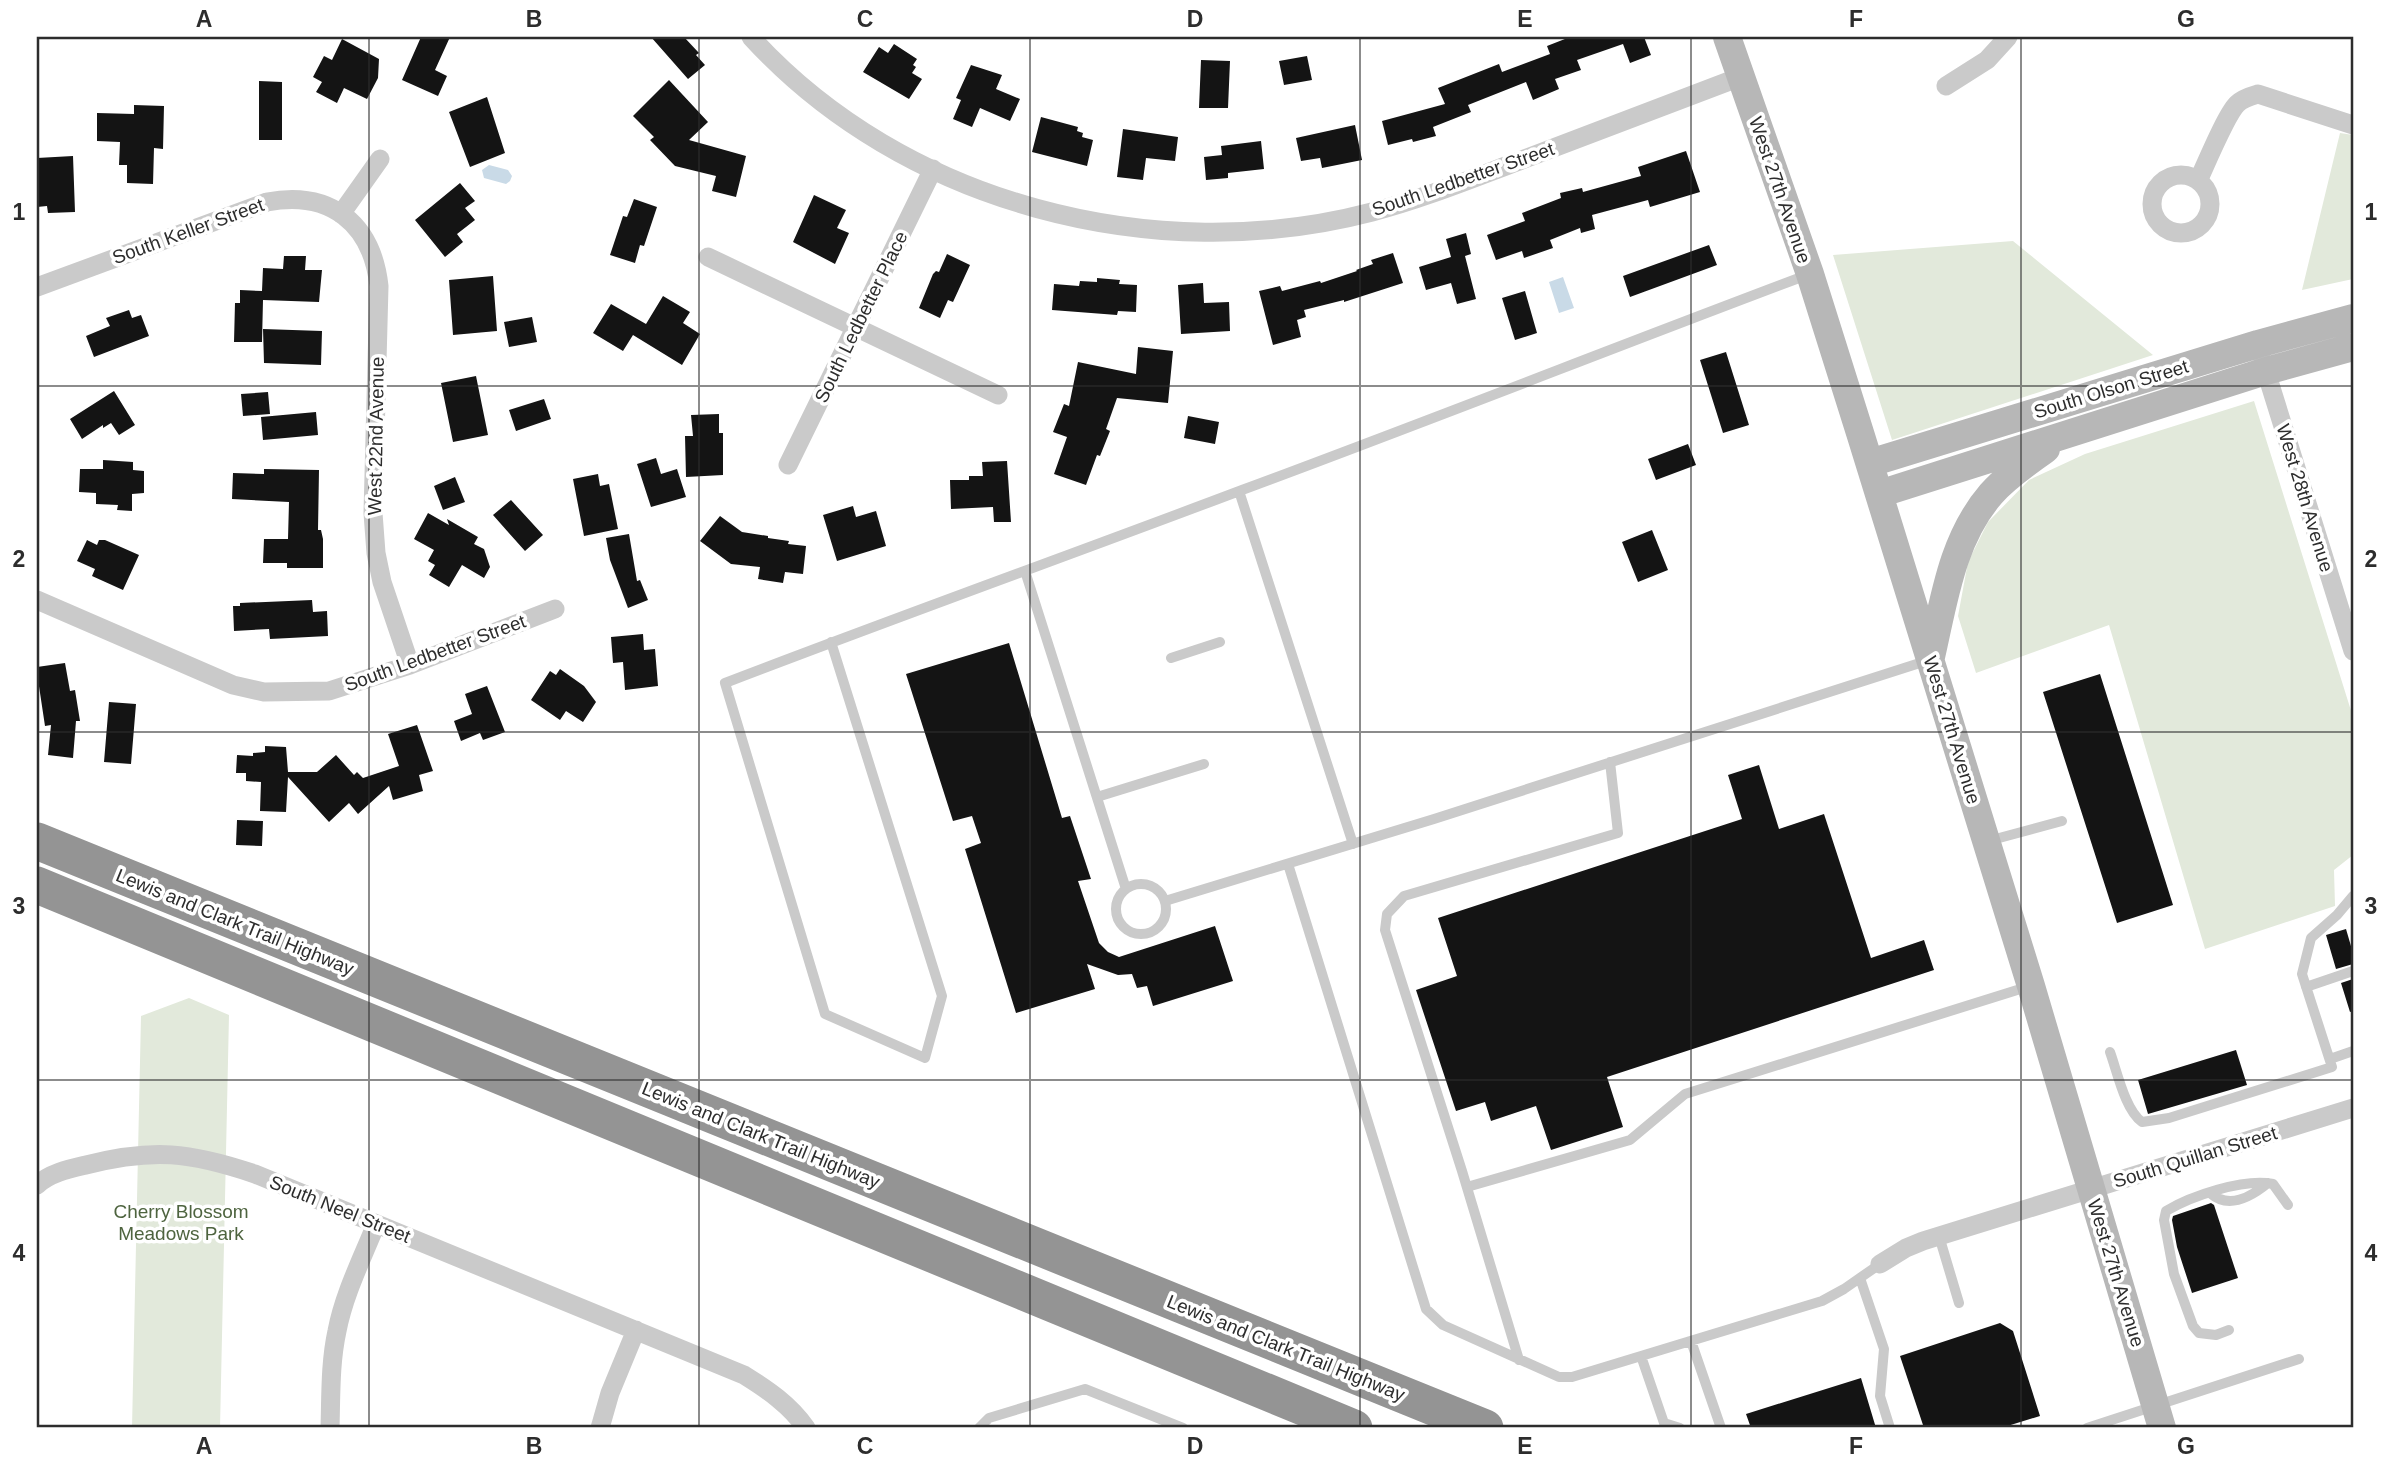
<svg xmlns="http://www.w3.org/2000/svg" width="2390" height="1465" font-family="Arial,sans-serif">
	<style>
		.green { fill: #e2e9db }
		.water { fill: #c9dae7 }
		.building { fill: #141414 }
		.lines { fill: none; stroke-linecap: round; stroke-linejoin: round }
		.lane { stroke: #cacaca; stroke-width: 10 }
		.street { stroke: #cacaca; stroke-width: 19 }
		.secondary { stroke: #b7b7b7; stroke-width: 28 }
		.highway { stroke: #949494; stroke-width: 37 }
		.grid { fill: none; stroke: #2d2d2d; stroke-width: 2; stroke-opacity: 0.55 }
		.labels { text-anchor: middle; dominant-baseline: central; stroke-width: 7; stroke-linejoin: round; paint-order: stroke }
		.street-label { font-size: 19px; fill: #2d2d2d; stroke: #fff }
		.park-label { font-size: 19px; fill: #4e643f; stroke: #fff }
		.neatline { fill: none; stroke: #2d2d2d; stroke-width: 2.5 }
		.grid-label { font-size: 23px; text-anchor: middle; font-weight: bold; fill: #2d2d2d }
	</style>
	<rect width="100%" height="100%" fill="#fff"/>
	<!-- green -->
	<path class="green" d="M2340 133 2353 135V279L2302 290Z
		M2013 241 2153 355 1892 440 1833 255Z
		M2254 401 2353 717V855L2334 870 2335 906 2205 949 2109 625 1976 673 1958 616 1968 562 1988 522 2029 480 2085 454Z
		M189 998 229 1015 220 1428H132L141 1016Z"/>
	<!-- water -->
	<path class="water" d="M489 165 508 170 512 176 510 181 506 184 484 178 482 170Z
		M1563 277 1574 308 1559 313 1549 282Z"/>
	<!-- building -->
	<path class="building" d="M421 37H450L435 70 447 76 438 96 402 80Z
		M651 37H684L699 53 696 55 705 65 688 79Z
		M1570 37H1644L1651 55 1630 63 1623 44 1577 60 1581 70 1555 79 1559 89 1533 100 1526 82 1468 105 1471 112 1433 127 1436 136 1413 142 1412 139 1388 145 1382 121 1445 104 1438 88 1499 64 1502 72 1550 54 1547 46Z
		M342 39 379 59 378 78 367 99 344 88 337 103 316 92 322 82 313 77 324 56 332 60Z
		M894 44 917 59 913 65 916 67 912 73 922 79 909 99 863 72 879 47 888 53Z
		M1307 56 1312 80 1284 85 1279 61Z
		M1201 60 1230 61 1228 108H1199Z
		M971 65 1002 75 996 89 1020 99 1010 121 980 108 972 127 953 119 961 100 956 98Z
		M669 80 708 122 689 140 746 156 736 197 712 191 716 176 675 166 650 140 654 137 633 116Z
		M259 81 282 82V140H259Z
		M487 97 505 153 470 167 449 112Z
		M134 105 164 106 163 149 154 148 153 184 127 183V165H119L120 142 97 141V113L134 114Z
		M1041 117 1078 127 1077 131 1083 133 1082 137 1093 140 1087 166 1032 152Z
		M1355 125 1362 160 1322 168 1320 158 1301 161 1296 138Z
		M1123 129 1178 137 1175 161 1146 158 1143 180 1117 177Z
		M1261 141 1264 169 1228 173V178L1206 180 1204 157 1222 155 1221 146Z
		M1686 151 1700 192 1650 207 1648 200 1592 215 1595 229 1581 233 1580 228 1550 240 1553 248 1524 258 1522 251 1496 260 1487 235 1525 221 1522 213 1561 198 1560 193 1582 188 1583 192 1641 176 1638 167Z
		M73 156 75 212 48 213 47 206 37 207V158Z
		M460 183 475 201 465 208 475 220 457 234 463 242 445 257 415 220Z
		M814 195 846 210 837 228 849 233 835 264 793 242Z
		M634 199 657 207 644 246 640 245 635 263 610 255 623 216 627 217Z
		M1466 233 1471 254 1465 256 1476 299 1457 304 1451 283 1426 290 1419 267 1451 257 1446 239Z
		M1709 245 1717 265 1630 297 1623 276Z
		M1393 253 1403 283 1344 302V300L1304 310 1306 317 1297 320 1301 337 1273 345 1259 291 1280 286 1282 291 1320 281 1321 283 1357 271 1356 270 1373 264 1371 260Z
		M947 254 970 265 953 302 948 300 940 318 919 308 933 274 936 271 939 272Z
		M284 256H306L305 270H322L319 302 263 300 262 342H234L235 303H240V290L262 291 263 268 283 269Z
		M493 276 497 331 453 335 449 280Z
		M1097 278 1120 280 1119 284 1137 285 1136 312 1118 311 1117 315 1052 310 1054 284 1079 286 1080 281 1097 282Z
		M1203 283 1204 303 1229 302 1230 331 1181 334 1178 285Z
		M1525 291 1537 333 1515 340 1502 298Z
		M663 296 690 312 683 323 700 334 682 365 633 335 623 351 593 333 611 304 646 324Z
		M129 310 132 318 141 315 149 336 94 357 86 336 110 326 106 318Z
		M532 317 537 342 509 347 504 322Z
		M263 329 322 331 321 365 264 363Z
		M1138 347 1173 351 1168 403 1117 398 1106 429 1110 431 1100 456 1097 455 1086 485 1054 474 1067 437 1053 432 1064 404 1069 406 1078 362 1136 374Z
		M1726 352 1749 425 1723 433 1700 360Z
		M476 376 488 435 453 442 441 383Z
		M114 391 135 425 119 435 111 423 103 428V425L82 439 70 419Z
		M268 392 270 414 243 416 241 394Z
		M544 399 551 419 516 431 509 410Z
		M316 412 318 435 263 440 261 417Z
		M719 414V433H723V475L686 477 685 436H693L691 415Z
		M1188 416 1219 422 1215 444 1184 438Z
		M1688 444 1696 465 1656 480 1648 459Z
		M656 458 661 474 677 469 686 497 651 507 637 464Z
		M103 460 133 462V470L144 471V493L132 494V511L117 510 118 505 96 504V493L79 492 80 469H103Z
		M1007 461 1011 522H994L993 507 951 509 950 480H969V476H983L982 462Z
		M264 469 319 470 318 530H321L323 539V568H287V563H263L264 539H288L289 502 232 499 233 473 264 474Z
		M598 474 600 486 609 484 618 529 584 536 573 479Z
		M455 477 465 502 443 510 434 486Z
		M511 500 543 535 525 551 493 515Z
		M853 506 856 517 876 511 886 546 837 561 823 515Z
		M428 513 449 525 447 519 478 537 474 544 484 549 490 567 484 578 462 565 449 587 429 575 435 565 428 561 434 550 414 539Z
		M720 516 742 532 768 536V538L789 541 788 544 806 546 803 574 785 572 783 583 758 579 760 567 731 564 700 541Z
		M1652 530 1668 570 1638 582 1622 542Z
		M629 534 637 581 640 580 648 600 628 608 610 560 606 538Z
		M87 540 97 545 99 540H105L139 555 123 590 92 576 95 569 77 561Z
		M312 600 313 612 327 611 328 636 270 639 269 629 234 631 233 606H240V603Z
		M643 634 644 650 655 649 658 686 625 690 623 662 613 663 611 637Z
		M1009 643 1062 818 1070 816 1091 879 1078 881 1099 943 1108 952 1119 957 1215 926 1233 981 1153 1006 1147 986 1137 988 1132 974 1118 975 1087 964 1095 989 1016 1013 965 849 981 843 972 816 953 821 906 674Z
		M65 663 70 691 75 690 80 721H76L73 758 48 755 51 725 45 726 37 673V667Z
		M560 669 584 686 596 702 583 722 566 711 560 720 531 700 550 671 556 675Z
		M2100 674 2173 905 2117 923 2043 692Z
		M487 686 505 732 483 740 480 733 461 741 454 721 472 714 465 694Z
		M109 702 136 704 131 764 104 762Z
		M417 725 433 771 419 775 423 791 393 800 389 786 358 814 349 803 329 822 288 777 286 812 260 811 261 782 246 781V773H236L237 755 253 756V753L265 752V746L286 747 288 772H317L336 755 354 775 357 772 363 778 399 766 388 734Z
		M1759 765 1779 829 1824 814 1871 958 1924 940 1934 970 1607 1077 1623 1127 1551 1150 1536 1106 1491 1121 1485 1102 1456 1111 1416 990 1457 976 1438 918 1742 819 1728 775Z
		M237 820 263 821 262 846 236 845Z
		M2346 929 2353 953V964L2336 969 2326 935Z
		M2353 979V1011L2350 1012 2341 983Z
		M2236 1050 2247 1085 2148 1114 2138 1080Z
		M2211 1203 2214 1205 2238 1278 2192 1293 2177 1247 2172 1220 2173 1216Z
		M2000 1323 2013 1331 2040 1416 2001 1428H1924L1900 1356Z
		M1861 1378 1876 1428H1751L1746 1414Z"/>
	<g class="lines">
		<!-- lane -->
		<path class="lane" d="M1239 491 1353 844
			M1025 571 1126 889
			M831 642 942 996 925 1058 825 1014 725 683C897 617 1070 555 1242 490 1431 420 1618 346 1807 275
			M1171 658 1220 642
			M1097 797 1204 764
			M1988 841 2062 821
			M1288 864 1426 1309 1443 1325 1559 1377H1572L1822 1301 1844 1289 1880 1264
			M1116 909a25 25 0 1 1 50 0a25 25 0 1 1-50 0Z
			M1165 901 1434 819 1926 661
			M2306 987 2353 971
			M2110 1052C2117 1071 2125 1110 2142 1122L2169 1118 2332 1067 2302 974 2311 938 2337 915 2353 896
			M2330 1059 2353 1051
			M1467 1187 1630 1140 1685 1094 2030 986
			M2210 1193C2229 1210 2251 1197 2268 1183
			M1939 1236 1959 1303
			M1860 1278 1884 1349 1880 1396 1890 1428
			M2229 1330 2216 1335 2199 1333 2193 1326 2174 1274 2164 1220 2166 1211C2191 1196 2244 1178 2273 1184L2288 1205
			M1691 1341 1721 1428
			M1641 1356 1664 1423 1680 1428
			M1519 1360 1462 1171 1385 930 1387 914 1404 896 1618 833 1610 762
			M979 1428 989 1418 1085 1389 1183 1428
			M2087 1428 2299 1359"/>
		<!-- street -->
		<path class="street" d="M751 37C903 204 1155 269 1372 212 1422 199 1471 179 1519 161 1593 133 1667 105 1740 77
			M1946 86 1987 60 2008 37
			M2152 204a29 29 0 1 1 58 0a29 29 0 1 1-58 0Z
			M2198 181C2206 164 2226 115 2237 104 2243 98 2251 96 2258 94L2353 125
			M341 214 380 159
			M708 257 998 395
			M37 287 267 202C330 190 372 223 379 286L373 513 376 553 382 582 410 665
			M2263 362 2353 651
			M788 465 933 169
			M37 600 233 685 264 692 329 691 410 665 555 609
			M37 1185C50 1173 69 1169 86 1165 153 1148 190 1152 255 1174L744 1375C768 1390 790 1405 806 1428
			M1880 1264 1906 1248 1923 1241 2353 1108
			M330 1428C331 1396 330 1363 337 1331 344 1294 362 1259 376 1224
			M600 1428 610 1393 636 1330"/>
		<!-- secondary -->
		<path class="secondary" d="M1727 37 1810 274 1861 436 2031 986 2162 1428
			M1870 463 2258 344 2353 318
			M1879 494 2266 371 2353 347
			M1931 657C1944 600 1952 539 1991 494 2007 476 2027 463 2046 449"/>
		<!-- highway -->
		<path class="highway" d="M37 841 1485 1428
			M37 885 1354 1428"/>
	</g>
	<!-- grid -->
	<path class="grid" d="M369 37V1428M699 37V1428M1030 37V1428M1360 37V1428M1691 37V1428M2021 37V1428M37 386H2353M37 732H2353M37 1080H2353"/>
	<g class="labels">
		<!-- street labels -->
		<g class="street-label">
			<text transform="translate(1463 179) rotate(-19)">South Ledbetter Street</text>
			<text transform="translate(1780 190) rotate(71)">West 27th Avenue</text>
			<text transform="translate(188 231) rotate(-20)">South Keller Street</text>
			<text transform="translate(861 317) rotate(-64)">South Ledbetter Place</text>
			<text transform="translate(2111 389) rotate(-17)">South Olson Street</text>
			<text transform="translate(376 436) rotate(-89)">West 22nd Avenue</text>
			<text transform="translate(2305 498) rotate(73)">West 28th Avenue</text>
			<text transform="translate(435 653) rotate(-20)">South Ledbetter Street</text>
			<text transform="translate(1952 730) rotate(73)">West 27th Avenue</text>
			<text transform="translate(235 922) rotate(22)">Lewis and Clark Trail Highway</text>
			<text transform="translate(761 1135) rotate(22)">Lewis and Clark Trail Highway</text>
			<text transform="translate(2195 1157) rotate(-17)">South Quillan Street</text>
			<text transform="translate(340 1209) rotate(22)">South Neel Street</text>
			<text transform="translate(2116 1273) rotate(73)">West 27th Avenue</text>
			<text transform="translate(1286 1348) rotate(22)">Lewis and Clark Trail Highway</text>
		</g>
		<!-- park labels -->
		<g class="park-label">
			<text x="181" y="1211">Cherry Blossom<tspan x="181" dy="22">Meadows Park</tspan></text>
		</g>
	</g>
	<!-- border -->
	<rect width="2390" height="1465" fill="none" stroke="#ffffff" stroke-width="77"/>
	<rect x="38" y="38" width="2314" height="1388" class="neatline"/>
	<g class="grid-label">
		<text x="204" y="27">A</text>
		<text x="534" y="27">B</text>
		<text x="865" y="27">C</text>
		<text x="1195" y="27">D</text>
		<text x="1525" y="27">E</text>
		<text x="1856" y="27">F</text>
		<text x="2186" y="27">G</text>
		<text x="19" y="220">1</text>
		<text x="2371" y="220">1</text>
		<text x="19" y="567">2</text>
		<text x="2371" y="567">2</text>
		<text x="19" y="914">3</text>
		<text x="2371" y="914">3</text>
		<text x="19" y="1261">4</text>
		<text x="2371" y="1261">4</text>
		<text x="204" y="1454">A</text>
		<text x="534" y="1454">B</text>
		<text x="865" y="1454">C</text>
		<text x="1195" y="1454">D</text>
		<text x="1525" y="1454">E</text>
		<text x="1856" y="1454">F</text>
		<text x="2186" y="1454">G</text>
	</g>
</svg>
